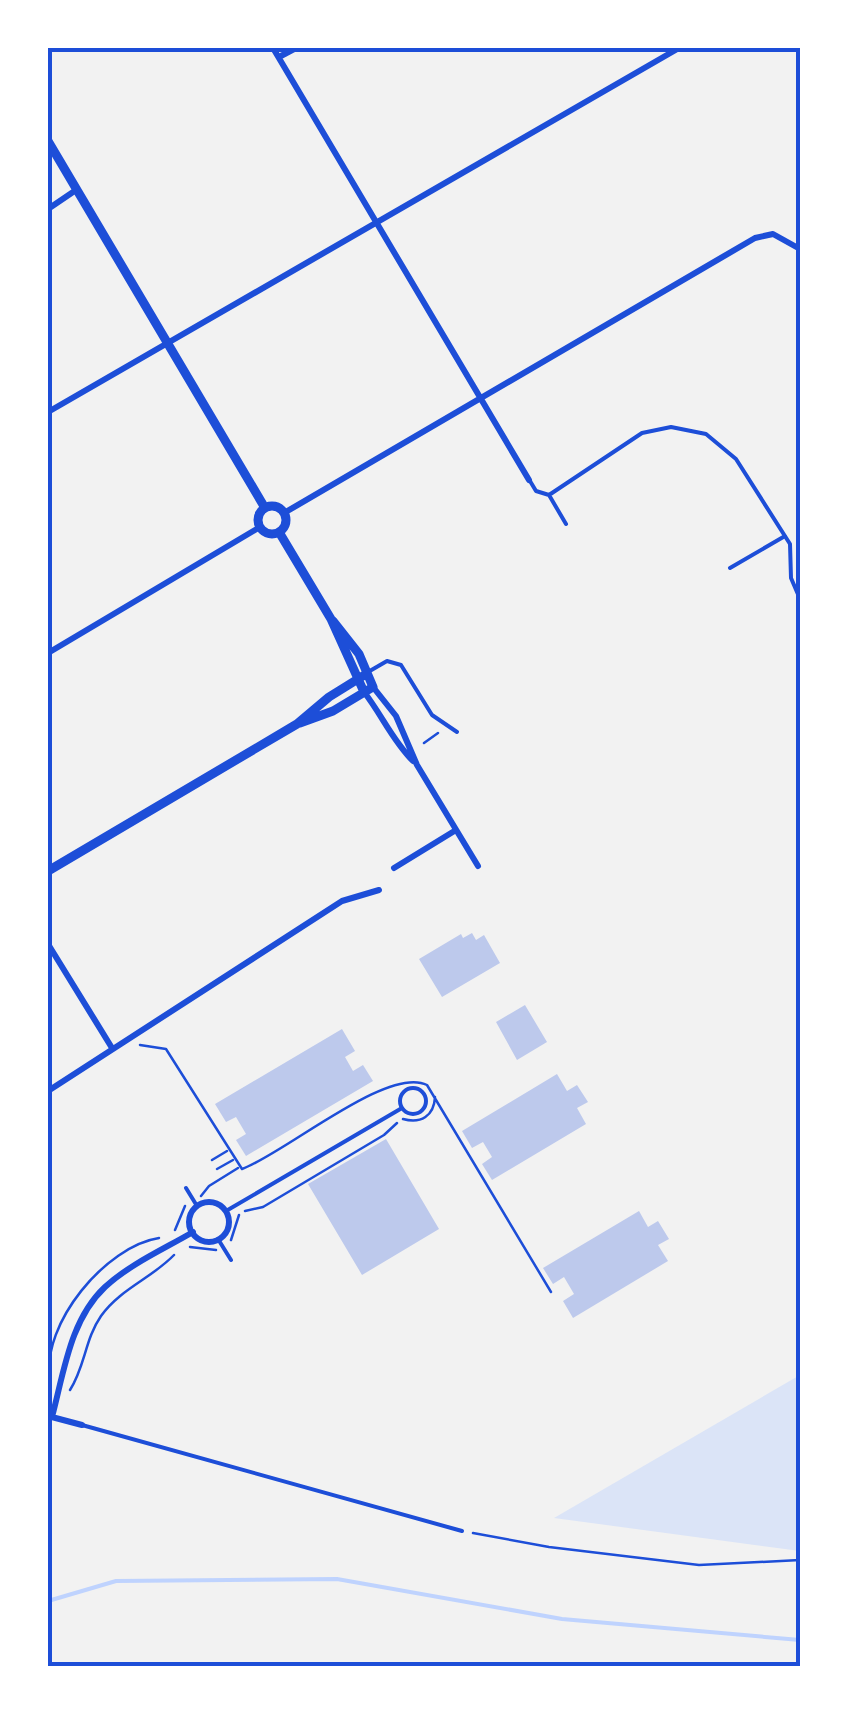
<svg xmlns="http://www.w3.org/2000/svg" width="848" height="1714" font-family="'Source Sans 3',sans-serif">
	<style>
		.green { fill: #dbe4f7 }
		.lines { fill: none; stroke-linecap: round; stroke-linejoin: round }
		.stream { stroke: #bfd3fe; stroke-width: 4 }
		.building { fill: #bdc9ec }
		.path { stroke: #1d4ed8; stroke-width: 2.5 }
		.service { stroke: #1d4ed8; stroke-width: 4 }
		.minor { stroke: #1d4ed8; stroke-width: 6 }
		.tertiary { stroke: #1d4ed8; stroke-width: 9 }
		.neatline { fill: none; stroke: #1d4ed8; stroke-width: 4 }
	</style>
	<rect width="100%" height="100%" fill="#f2f2f2"/>
	<!-- green -->
	<path class="green" d="M800 1375V1551L554 1518Z"/>
	<g class="lines">
		<!-- stream -->
		<path class="stream" d="M48 1601 116 1581 337 1579 562 1619 800 1640"/>
	</g>
	<!-- building -->
	<path class="building" d="M472 933 476 940 484 935 500 963 442 997 419 959 461 934 463 938Z
		M525 1005 547 1042 517 1060 496 1022Z
		M342 1029 355 1051 345 1057 353 1071 363 1065 373 1081 246 1156 236 1140 246 1134 236 1117 226 1122 215 1104Z
		M557 1074 567 1091 577 1085 588 1102 577 1108 586 1124 492 1180 482 1164 492 1157 483 1142 472 1148 462 1131Z
		M386 1139 439 1229 362 1275 308 1184Z
		M639 1211 648 1227 658 1221 669 1239 658 1245 668 1261 573 1318 563 1301 574 1294 564 1277 553 1284 543 1268Z"/>
	<g class="lines">
		<!-- path -->
		<path class="path" d="M424 743 438 733
			M140 1045 166 1049 242 1169C284 1154 388 1065 427 1085L551 1292
			M403 1119C421 1124 434 1116 435 1097
			M212 1160 227 1151
			M217 1169 233 1160
			M201 1196 209 1186 238 1168
			M245 1211 263 1207 384 1135 397 1123
			M175 1230 185 1206
			M231 1240 239 1215
			M190 1247 216 1250
			M50 1379C41 1324 106 1246 159 1238
			M70 1390C85 1367 85 1339 101 1316 120 1289 152 1278 174 1255
			M473 1533 549 1547 699 1565 800 1560"/>
		<!-- service -->
		<path class="service" d="M530 481 536 491 549 495 642 433 671 427 706 434 736 459 790 544 791 578 800 599
			M549 495 566 524
			M730 568 785 536
			M368 672 387 661 401 665 432 715 457 732
			M400 1101a13 13 0 1 1 26 0a13 13 0 1 1-26 0Z
			M186 1188 197 1206
			M226 1211 402 1108
			M218 1239 231 1260
			M82 1425 462 1531"/>
		<!-- minor -->
		<path class="minor" d="M273 48 529 480
			M279 57 296 48
			M48 209 76 190
			M48 412 679 48
			M284 513 755 238 773 234 800 249
			M48 653 260 527
			M373 687 396 716 417 765 478 866
			M364 692C382 715 392 740 413 761
			M394 868 456 830
			M48 944 112 1048
			M48 1091 342 901 379 890
			M189 1222a20 20 0 1 1 40 0a20 20 0 1 1-40 0Z
			M48 1416 82 1425
			M52 1417C64 1372 70 1320 105 1287 130 1264 164 1249 193 1232"/>
		<!-- tertiary -->
		<path class="tertiary" d="M48 141 265 508
			M258 520a14 14 0 1 1 28 0a14 14 0 1 1-28 0Z
			M279 532 331 619 364 692
			M300 723 333 711 373 687 359 654 333 621
			M48 871 297 724 329 697 366 674"/>
	</g>
	<!-- border -->
	<rect width="848" height="1714" fill="none" stroke="#ffffff" stroke-width="100"/>
	<rect x="50" y="50" width="748" height="1614" class="neatline"/>
</svg>
